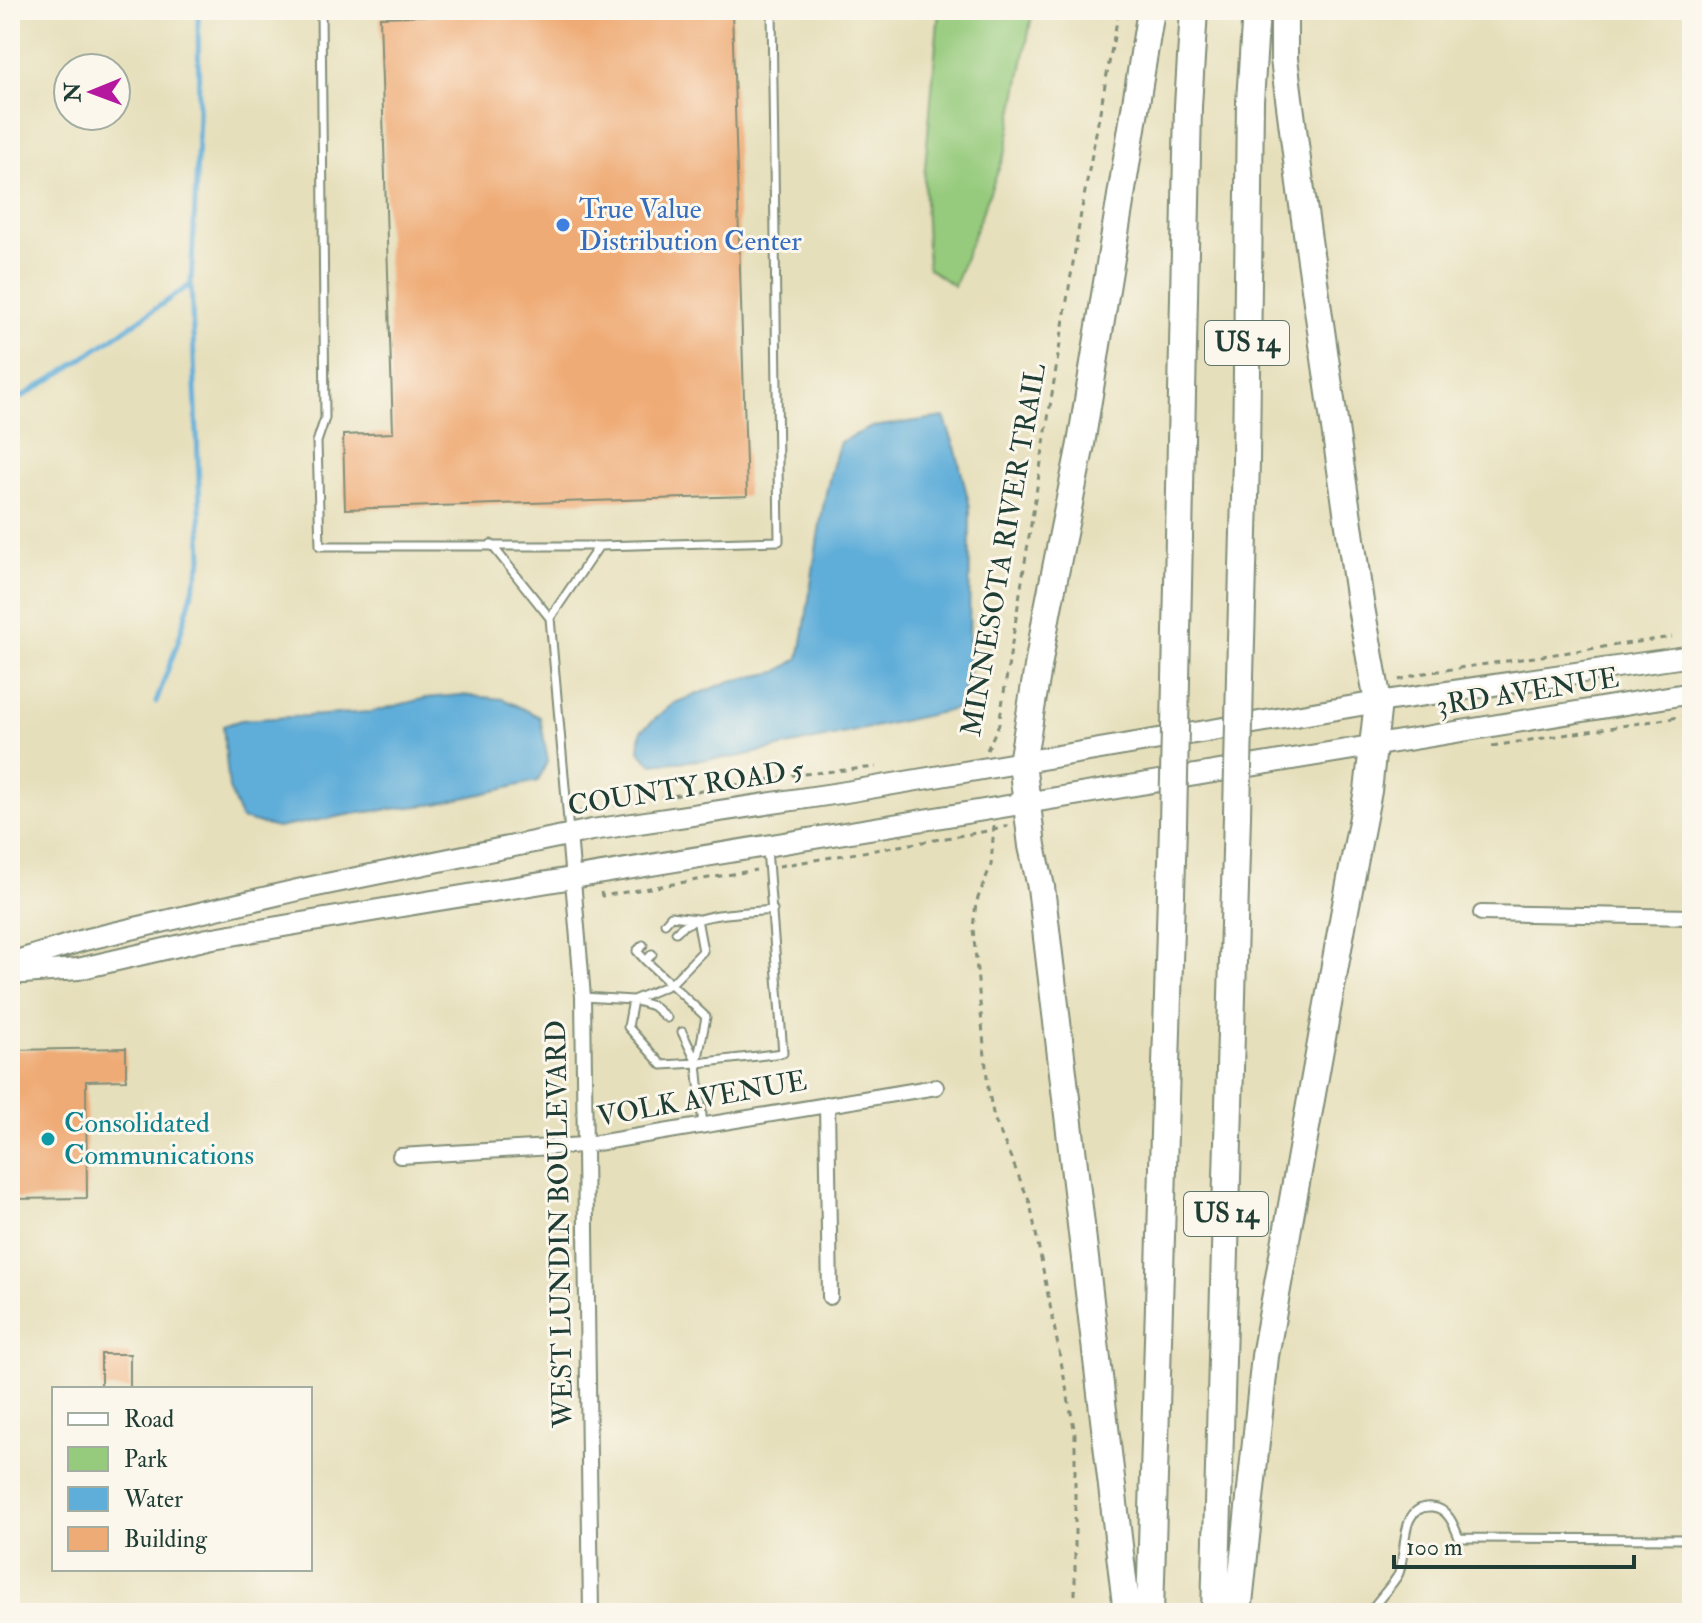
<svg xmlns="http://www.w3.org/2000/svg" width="1702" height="1623" font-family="'IM FELL Double Pica',serif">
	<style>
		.green { fill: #96cb7d; stroke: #5a8458; stroke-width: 2 }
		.water { fill: #5fadd9; stroke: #3f7586; stroke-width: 2 }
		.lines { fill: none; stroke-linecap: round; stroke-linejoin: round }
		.stream { stroke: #5fadd9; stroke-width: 5 }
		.building { fill: #efab76 }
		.lane-casing { stroke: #828e78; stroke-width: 11 }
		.street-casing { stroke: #828e78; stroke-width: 18 }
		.secondary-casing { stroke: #828e78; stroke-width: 24 }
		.highway-casing { stroke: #828e78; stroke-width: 30 }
		.path { stroke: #828e78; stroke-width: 3; stroke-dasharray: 6 6; stroke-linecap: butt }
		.lane { stroke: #fff; stroke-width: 7 }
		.street { stroke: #fff; stroke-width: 14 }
		.secondary { stroke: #fff; stroke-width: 20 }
		.highway { stroke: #fff; stroke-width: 26 }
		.highway-bridge-casing { stroke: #828e78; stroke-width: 30; stroke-linecap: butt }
		.highway-bridge { stroke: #fff; stroke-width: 26 }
		.shop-dot { fill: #3f7fe0; stroke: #fbf7ec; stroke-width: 3 }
		.culture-dot { fill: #0f9aa8; stroke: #fbf7ec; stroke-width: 3 }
		.labels { text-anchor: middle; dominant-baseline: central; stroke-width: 6; stroke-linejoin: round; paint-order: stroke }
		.shield { fill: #fbf7ec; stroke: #61756b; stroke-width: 2 }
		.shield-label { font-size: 26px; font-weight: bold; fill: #1f3d34 }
		.shop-label { font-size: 28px; fill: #366cbe; stroke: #fbf7ec; text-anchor: start }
		.street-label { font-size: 28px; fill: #1f3d34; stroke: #fbf7ec }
		.culture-label { font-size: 28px; fill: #0d838f; stroke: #fbf7ec; text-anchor: start }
	</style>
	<rect width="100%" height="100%" fill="#fbf7ec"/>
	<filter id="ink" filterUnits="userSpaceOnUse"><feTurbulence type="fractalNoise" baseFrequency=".0125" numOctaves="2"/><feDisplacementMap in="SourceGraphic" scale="16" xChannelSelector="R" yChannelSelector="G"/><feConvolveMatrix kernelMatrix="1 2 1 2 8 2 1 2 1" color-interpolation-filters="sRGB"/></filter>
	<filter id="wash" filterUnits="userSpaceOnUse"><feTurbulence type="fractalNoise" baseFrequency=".006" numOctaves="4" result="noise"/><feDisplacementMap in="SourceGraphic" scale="32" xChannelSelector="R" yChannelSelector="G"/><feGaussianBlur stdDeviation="1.8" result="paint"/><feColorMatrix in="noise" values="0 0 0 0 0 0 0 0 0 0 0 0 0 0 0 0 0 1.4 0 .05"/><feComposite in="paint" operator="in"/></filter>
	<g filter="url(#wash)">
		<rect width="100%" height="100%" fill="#e6dfbb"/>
		<!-- green -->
		<path class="green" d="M939 10H1033L1006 150 954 286 928 268 924 179Z"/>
		<!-- water -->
		<path class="water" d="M944 417 956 450 970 507 969 673 957 709 737 757 651 764 639 750 641 731 674 703 731 681 777 672 799 658C814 586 816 511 840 442L872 427Z
			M461 695 503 699 540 717 548 760 538 781 437 804 358 813 277 828 241 819 229 788 223 726 241 720 371 712 426 698Z"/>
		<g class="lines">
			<!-- stream -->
			<path class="stream" d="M10 404 66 370 190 285
				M156 702 178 642 202 558 191 285 199 117 198 10"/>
		</g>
		<g id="blocks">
			<!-- building -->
			<path class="building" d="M614 10H732L747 496 345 509 343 435 393 433 380 17Z
				M126 1048V1080L86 1081 87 1198 10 1199V1050Z
				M101 1354H130V1389H101Z"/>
		</g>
	</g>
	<g filter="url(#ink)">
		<use href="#blocks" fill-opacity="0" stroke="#828e78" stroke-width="2"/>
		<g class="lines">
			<!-- lane casing -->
			<g class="lane-casing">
				<path id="lane" d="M321 10 325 418 317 442 320 546H599L779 541 772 10
					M491 544 550 618
					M569 832 550 618 599 546
					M665 923 671 916 697 919 703 951 671 984 633 1000 653 1006 667 1018
					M676 932C694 912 746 913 773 910
					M643 945 637 951 646 961
					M652 954 646 961 706 1017 697 1063 682 1032
					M583 997 633 1000 628 1027 662 1065 697 1063
					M703 1126 697 1063 783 1053 767 849
					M1369 1613C1376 1602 1396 1581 1399 1573 1407 1552 1399 1504 1432 1507 1448 1508 1454 1525 1459 1538L1692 1539"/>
			</g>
			<!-- street casing -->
			<g class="street-casing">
				<path id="street" d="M569 834 583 997 591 1613
					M1481 913 1692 917
					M827 1104 830 1297
					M400 1156 585 1145 936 1087"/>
			</g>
			<!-- secondary casing -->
			<g class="secondary-casing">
				<path id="secondary" d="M10 963 84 940 302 889 592 830 840 793 1378 702 1692 656
					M10 974 78 969 208 939 372 911 1692 693"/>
			</g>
			<!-- highway casing -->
			<g class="highway-casing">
				<path id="highway" d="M1240 676 1246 461 1250 101 1256 10
					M1176 680 1188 106 1194 10
					M1127 1613 1041 887 1032 846 1022 763 1047 613 1081 444 1151 10
					M1150 1613 1173 825
					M1215 1613 1237 815
					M1238 1613 1265 1356 1344 915 1368 791 1378 702 1360 602 1301 191 1284 59V10"/>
			</g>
			<!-- path -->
			<path class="path" d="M1399 680 1418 674 1672 637
				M1492 746 1692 715
				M987 750 999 724 1081 213 1119 10
				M579 812 794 775 876 767
				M994 825 991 865 976 903 973 928 988 1088 994 1118 1030 1203 1075 1433V1613
				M779 866 994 830 1008 826
				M601 892 602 896 756 870"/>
			<!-- lane -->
			<use href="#lane" class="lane"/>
			<!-- street -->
			<use href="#street" class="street"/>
			<!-- secondary -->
			<use href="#secondary" class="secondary"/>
			<!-- highway -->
			<use href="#highway" class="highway"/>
			<!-- highway-bridge casing -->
			<g class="highway-bridge-casing">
				<path id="highway-bridge" d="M1237 815 1240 676
					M1173 825 1176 680"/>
			</g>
			<!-- highway-bridge -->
			<use href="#highway-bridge" class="highway-bridge"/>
		</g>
	</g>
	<!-- markers -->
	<circle class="shop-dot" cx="563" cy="225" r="8"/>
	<circle class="culture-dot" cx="48" cy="1139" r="8"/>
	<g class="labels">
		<!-- shield labels -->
		<g class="shield">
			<rect x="1205" y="321" width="84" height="44" rx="6"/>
			<rect x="1184" y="1192" width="84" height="44" rx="6"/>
		</g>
		<g class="shield-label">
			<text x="1247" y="343">US 14</text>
			<text x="1226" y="1214">US 14</text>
		</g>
		<!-- shop labels -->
		<g class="shop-label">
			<text x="579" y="209">True Value<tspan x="579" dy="32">Distribution Center</tspan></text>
		</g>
		<!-- street labels -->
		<g class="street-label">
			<text transform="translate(1004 550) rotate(-80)">MINNESOTA RIVER TRAIL</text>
			<text transform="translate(1528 692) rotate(-9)">3RD AVENUE</text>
			<text transform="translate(686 788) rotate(-9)">COUNTY ROAD 5</text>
			<text transform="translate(702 1099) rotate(-10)">VOLK AVENUE</text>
			<text transform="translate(560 1224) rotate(-91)">WEST LUNDIN BOULEVARD</text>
		</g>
		<!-- culture labels -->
		<g class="culture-label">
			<text x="64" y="1123">Consolidated<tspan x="64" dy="32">Communications</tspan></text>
		</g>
	</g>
	<!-- margin -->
	<rect width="1702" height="1623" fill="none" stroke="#fbf7ec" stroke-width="40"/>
	<!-- legend -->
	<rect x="52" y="1387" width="260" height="184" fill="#fbf7ec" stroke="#a3ada2" stroke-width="2"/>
	<rect x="68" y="1413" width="40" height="12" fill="#ffffff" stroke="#a3ada2" stroke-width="2"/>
	<text x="124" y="1427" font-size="24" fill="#1f3d34">Road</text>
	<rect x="68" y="1447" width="40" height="24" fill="#96cb7d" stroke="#a3ada2" stroke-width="2"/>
	<text x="124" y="1467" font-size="24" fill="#1f3d34">Park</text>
	<rect x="68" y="1487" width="40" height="24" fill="#5fadd9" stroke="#a3ada2" stroke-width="2"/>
	<text x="124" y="1507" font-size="24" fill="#1f3d34">Water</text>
	<rect x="68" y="1527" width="40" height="24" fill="#efab76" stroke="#a3ada2" stroke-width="2"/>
	<text x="124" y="1547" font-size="24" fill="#1f3d34">Building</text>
	<!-- north arrow -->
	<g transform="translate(92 92) rotate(269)"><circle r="38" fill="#fbf7ec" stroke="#a3ada2" stroke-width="2"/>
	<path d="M0-6L14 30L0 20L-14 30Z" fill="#b5179e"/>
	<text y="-12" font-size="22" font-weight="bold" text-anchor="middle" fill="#1f3d34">N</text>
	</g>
	<!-- scale -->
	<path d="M1394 1555v12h240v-12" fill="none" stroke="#1f3d34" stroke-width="4"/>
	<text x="1406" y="1555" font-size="24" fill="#1f3d34" stroke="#fbf7ec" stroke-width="6" paint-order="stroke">100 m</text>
</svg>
